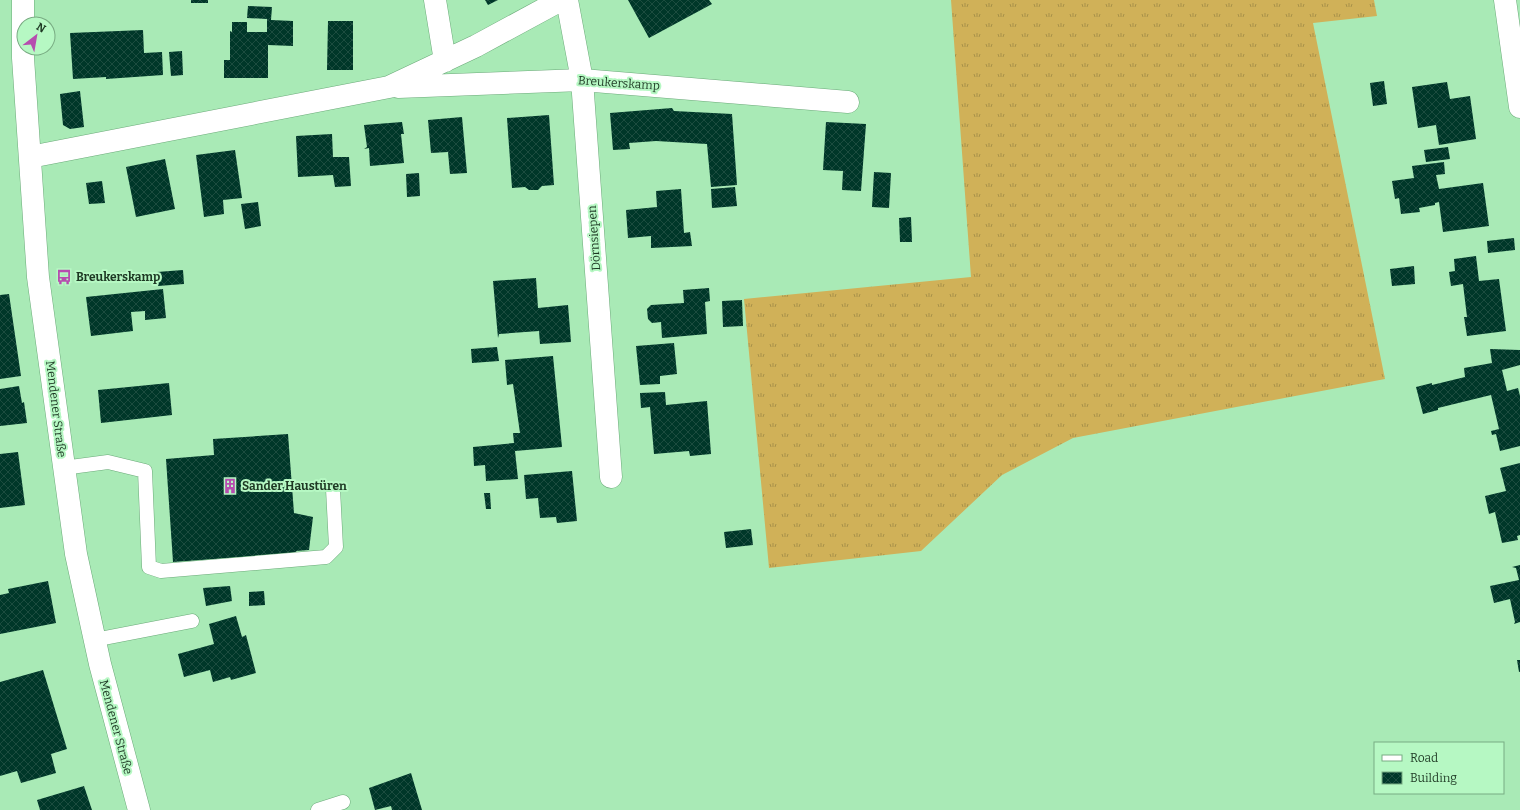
<svg xmlns="http://www.w3.org/2000/svg" width="1520" height="810" font-family="Bitter,serif">
	<style>
		.grass { fill: url(#grass-tufts) }
		.building { fill: url(#building-cross-hatch) }
		.lines { fill: none; stroke-linecap: round; stroke-linejoin: round }
		.service-casing { stroke: #6baa79; stroke-width: 15 }
		.minor-casing { stroke: #6baa79; stroke-width: 23 }
		.service { stroke: #fff; stroke-width: 14 }
		.minor { stroke: #fff; stroke-width: 22 }
		.labels { text-anchor: middle; dominant-baseline: central; stroke-width: 4; stroke-linejoin: round; paint-order: stroke }
		.street-label { font-size: 12px; fill: #1e3924; stroke: #b6f8c3 }
		.poi-label { font-size: 12px; font-weight: bold; fill: #1e3924; stroke: #b6f8c3; text-anchor: start }
	</style>
	<defs>
		<pattern id="grass-tufts" width="24" height="20" patternUnits="userSpaceOnUse"><rect width="24" height="20" fill="#d0b158"/><path d="M3 7l-1-3M5 7V3M7 7l1-3M15 17l-1-3M17 17v-4M19 17l1-3" fill="none" stroke="#a89149"/></pattern>
		<pattern id="building-cross-hatch" width="8" height="8" patternUnits="userSpaceOnUse"><rect width="8" height="8" fill="#003729"/><path d="M0 0l8 8M0 8l8-8" fill="none" stroke="#1c4c3f"/></pattern>
	</defs>
	<rect width="100%" height="100%" fill="#a9eab6"/>
	<!-- grass -->
	<path class="grass" d="M951 0H1374L1377 16 1313 23 1385 379 1073 438 1002 475 921 551 769 568 744 299 971 277Z"/>
	<!-- building -->
	<path class="building" d="M191 0H208V3H191Z
		M485 0H498L488 5Z
		M628 0H709L712 4 649 38Z
		M248 6 272 7 271 20 293 21V46L268 45V78H224V60H230V31L232 32V22H247V32H267V19L247 18Z
		M328 21H353V70H327Z
		M143 30 144 53 162 52 163 75 106 79V77L73 79 70 33Z
		M182 51 183 75 171 76 169 52Z
		M1384 81 1387 104 1373 106 1370 83Z
		M1447 82 1450 99 1470 96 1476 139 1439 145 1436 125 1418 128 1412 87Z
		M80 91 84 127 70 129 63 125 60 94Z
		M672 108 674 111 732 114 737 185 711 187 707 144 656 141 629 143 630 149 613 150 610 113Z
		M549 115 554 185 542 186 538 190H529L525 187 512 188 507 118Z
		M462 117 467 173 450 174 448 152 431 153 428 120Z
		M402 122 404 134H401L404 163 370 166 369 148 364 149 367 147 364 125Z
		M826 122 866 124 861 191 842 190 843 171 823 170Z
		M332 134 333 157H349L351 186 335 187 333 175 298 177 296 136Z
		M1448 147 1450 159 1426 162 1424 150Z
		M235 150 242 198 223 200 224 214 204 217 196 155Z
		M165 159 175 209 136 217 126 167Z
		M1444 162 1445 174 1436 175 1439 189 1483 183 1489 226 1443 232 1439 202 1435 203V205L1419 208 1420 212 1401 214 1399 198 1395 199 1392 181 1414 178 1412 166Z
		M874 172 891 173 889 208 872 207Z
		M419 173 420 196 407 197 406 174Z
		M102 181 105 203 89 204 86 183Z
		M735 187 737 206 712 208 711 189Z
		M681 189 684 233 690 232 692 246 651 248V236L628 238 626 210 657 207 656 191Z
		M258 202 261 226 245 229 241 204Z
		M911 217 912 242H900L899 218Z
		M1514 238 1515 250 1488 253 1487 241Z
		M1476 256 1479 281 1499 279 1506 331 1467 336 1464 317H1467L1463 284 1451 286 1449 272 1455 271 1454 259Z
		M1414 266 1415 284 1392 286 1390 269Z
		M183 270 184 284 158 286 157 272Z
		M536 278 538 308 568 305 571 342 540 344 539 331 499 334 498 338 493 281Z
		M709 288 710 301 705 302 707 334 662 338 661 322 652 323 648 319 647 309 651 305 684 303 683 290Z
		M163 289 166 318 145 320V311L131 312 133 331 91 336 86 297Z
		M9 294 21 376 0 379V295Z
		M742 300 743 326 723 327 722 301Z
		M674 343 677 374 660 376V384L640 385 636 346Z
		M497 347 499 361 472 363 471 349Z
		M1490 349 1520 350V365L1502 370 1507 391 1518 388 1520 396V446L1500 451 1496 434 1492 435 1491 431 1499 429 1491 395 1438 408V410L1423 414 1416 387 1432 383V385L1465 377 1464 368 1492 363Z
		M553 356 562 447 515 451 518 479 486 481 485 465 474 466 473 447 514 443 513 433H520L513 384 507 385 505 360Z
		M169 383 172 415 101 423 98 390Z
		M19 386 22 403 24 402 27 423 0 426V389Z
		M665 392 666 405 707 401 711 454 690 456 689 451 654 454 650 407 641 408 640 393Z
		M288 434 294 513 313 517 309 550 296 551 297 553 173 562 166 459 214 455 213 439Z
		M18 452 25 505 0 508V454Z
		M1520 463V535L1517 536 1518 540 1502 543 1495 512 1489 514 1485 496 1506 491 1500 468Z
		M572 471 577 521 557 523 556 517 540 518 538 498 526 499 524 475Z
		M484 493H490L491 509H486Z
		M751 529 753 545 726 548 724 532Z
		M1520 565V622L1514 624 1515 622 1510 599 1494 603 1490 586 1519 580 1516 568 1512 567Z
		M48 581 56 623 0 634V595L9 593 8 589Z
		M230 586 232 601 206 606 203 588Z
		M264 591 265 605 249 606V592Z
		M236 616 242 637 246 635 256 673 231 680 230 677 213 682 210 670 184 677 178 654 214 644 209 624Z
		M1517 660H1520V672H1519Z
		M43 670 67 749 51 754 56 773 21 783 17 771 0 776V682Z
		M411 773 422 810H392L391 806 375 810 369 788Z
		M84 786 92 810H40L37 800Z"/>
	<g class="lines">
		<!-- service casing -->
		<g class="service-casing">
			<path id="service" d="M63 468 108 462 145 471 149 567 161 571 326 557 336 547 333 489
				M94 640 192 621
				M318 810 343 802"/>
		</g>
		<!-- minor casing -->
		<g class="minor-casing">
			<path id="minor" d="M23 0V58L38 277 76 554 100 664 139 810
				M435 0 445 61
				M567 0 582 80 611 477
				M1505 0 1520 107
				M398 87 582 80 848 102
				M30 157 389 87 476 46 561 0"/>
		</g>
		<!-- service -->
		<use href="#service" class="service"/>
		<!-- minor -->
		<use href="#minor" class="minor"/>
	</g>
	<!-- icons -->
	<defs>
		<g id="bus-bare" transform="scale(1.2)"><path d="M-5-6H5V4H4V6H2V4H-2V6H-4V4H-5ZM-3.5-4V0h7V-4ZM-3.5 1.2v1.5H-2V1.2ZM2 1.2v1.5H3.5V1.2Z" fill="#b64daf" stroke="#b6f8c3" stroke-width="2.5" paint-order="stroke"/></g>
		<g id="building-bare" transform="scale(1.2)"><path d="M-4-6H4V6H1V3H-1V6H-4ZM-2.5-4.3h1.7v1.8h-1.7ZM.8-4.3h1.7v1.8H.8ZM-2.5-1h1.7V.8h-1.7ZM.8-1h1.7V.8H.8Z" fill="#b64daf" stroke="#b6f8c3" stroke-width="2.5" paint-order="stroke"/></g>
	</defs>
	<g fill-rule="evenodd">
		<use href="#bus-bare" x="64" y="277"/>
		<use href="#building-bare" x="230" y="486"/>
	</g>
	<g class="labels">
		<!-- street labels -->
		<g class="street-label">
			<text transform="translate(619 83) rotate(4)">Breukerskamp</text>
			<text transform="translate(594 238) rotate(-94)">Dörnsiepen</text>
			<text transform="translate(56 409) rotate(83)">Mendener Straße</text>
			<text transform="translate(116 727) rotate(75)">Mendener Straße</text>
		</g>
		<!-- poi labels -->
		<g class="poi-label">
			<text x="76" y="277">Breukerskamp</text>
			<text x="242" y="486">Sander Haustüren</text>
		</g>
	</g>
	<!-- legend -->
	<rect x="1374" y="742" width="130" height="52" fill="#b6f8c3" stroke="#79ac83"/>
	<rect x="1382" y="755" width="20" height="6" fill="#ffffff" stroke="#79ac83"/>
	<text x="1410" y="762" font-size="12" fill="#1e3924">Road</text>
	<rect x="1382" y="772" width="20" height="12" fill="url(#building-cross-hatch)" stroke="#79ac83"/>
	<text x="1410" y="782" font-size="12" fill="#1e3924">Building</text>
	<!-- north arrow -->
	<g transform="translate(36 36) rotate(31)"><circle r="19" fill="#b6f8c3" stroke="#79ac83"/>
	<path d="M0-3L7 15L0 10L-7 15Z" fill="#b64daf"/>
	<text y="-6" font-size="11" font-weight="bold" text-anchor="middle" fill="#1e3924">N</text>
	</g>
</svg>
